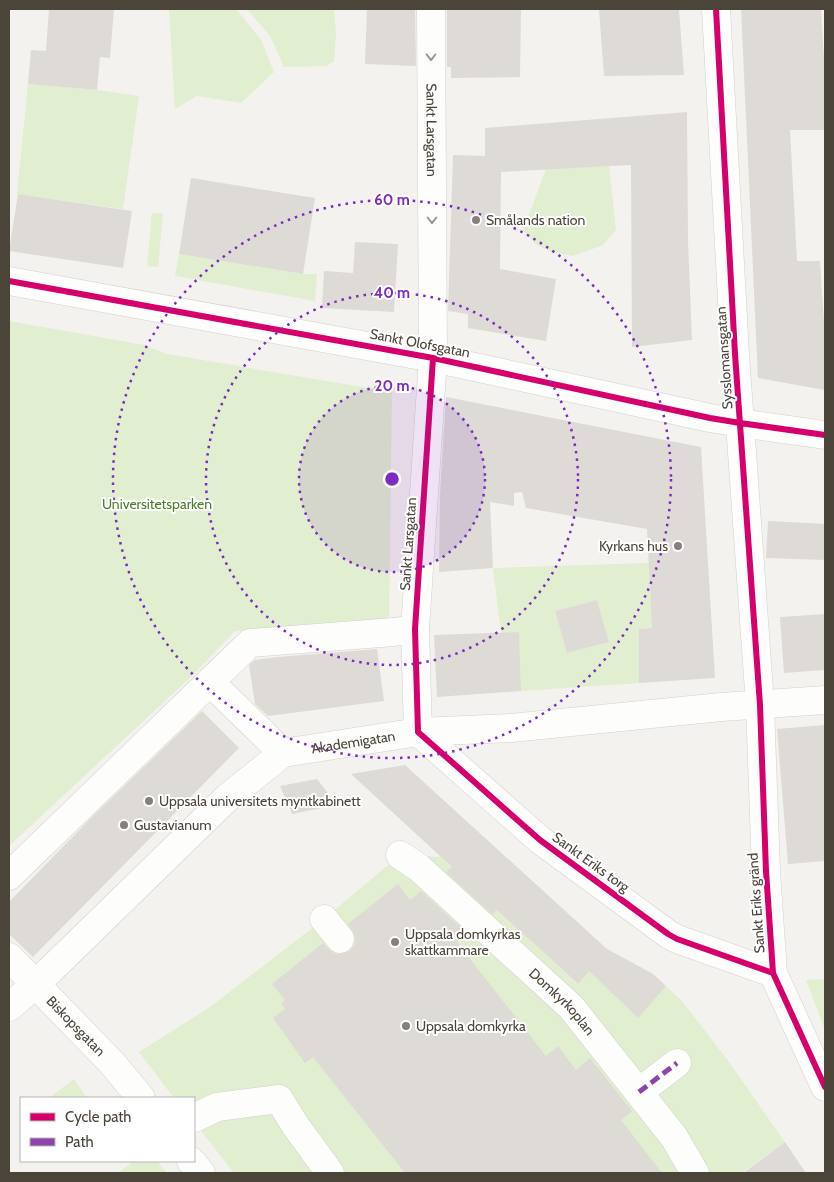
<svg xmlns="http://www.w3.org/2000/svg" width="834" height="1182" font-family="Cabin,sans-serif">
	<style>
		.green { fill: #e1eecf; fill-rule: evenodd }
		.building { fill: #dedbd6 }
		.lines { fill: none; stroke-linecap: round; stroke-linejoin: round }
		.minor-casing { stroke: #d2d0cb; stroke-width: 29 }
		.minor { stroke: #fdfdfc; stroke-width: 28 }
		.quiet { stroke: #8e44ad; stroke-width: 5; stroke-dasharray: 10 5; stroke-linecap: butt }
		.cycleway-casing { stroke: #fff; stroke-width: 9 }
		.cycleway { stroke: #d6006c; stroke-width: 6 }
		.oneway { stroke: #9b9791 }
		.ring { fill: none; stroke: #7b2cbf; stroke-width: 2.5; stroke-dasharray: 2.5 5 }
		.poi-dot { fill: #868178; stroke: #fff; stroke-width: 2 }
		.labels { text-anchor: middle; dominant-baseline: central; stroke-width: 4; stroke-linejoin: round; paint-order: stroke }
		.street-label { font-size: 14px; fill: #4b4439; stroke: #fff }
		.poi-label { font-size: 14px; fill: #4b4439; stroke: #fff; text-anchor: start }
		.park-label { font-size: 14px; fill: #4a7f2a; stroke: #fff }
		.centre { fill: #7b2cbf; stroke: #fff; stroke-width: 2.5 }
		.ring-label { font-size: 15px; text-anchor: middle; font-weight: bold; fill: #7b2cbf; stroke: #fff; stroke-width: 4; stroke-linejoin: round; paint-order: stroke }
	</style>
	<rect width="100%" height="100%" fill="#f4f2ee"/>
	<!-- green -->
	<path class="green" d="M169 9H236L261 40 274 72 241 103 197 96 175 109Z
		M247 9H334L336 35 334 61 326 66 284 67 270 36Z
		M28 84 97 90 139 96 123 209 17 194Z
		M609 166 616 230 603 245 573 256 551 252 534 243 523 230 546 169Z
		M152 213 163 214 158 267 147 266Z
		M179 254 303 274H317L315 301 175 276Z
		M9 321 144 345 167 354 392 392 389 628 235 631 193 675 9 846Z
		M649 563 652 628 639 629V683L521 691 519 632 501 633 493 568ZM597 600 609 642 567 653 555 611Z
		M400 855 441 857 577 984 607 949 653 974 682 1001 729 1062 785 1142 741 1173H234L194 1122V1098H174L139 1052 210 1007 324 919Z
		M825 979V1030L806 980Z
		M74 1079 87 1098H49Z
		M134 1161H157L167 1173H118Z"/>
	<!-- building -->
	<path class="building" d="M49 9H114L110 58 100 57 97 90 28 84 31 50 46 51Z
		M367 9H415L416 66 365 64Z
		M447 9H521L520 77 451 78V67H447Z
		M599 9H679L684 75 604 76Z
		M741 9H821L825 77V130H790L797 261H820L825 338V390L758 378Z
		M687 112 688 240 692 340 632 347 631 165 501 172 500 269 556 279 546 341 468 328V314L448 311 453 155 485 156V128Z
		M191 178 315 198 303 274 179 254Z
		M18 194 132 211 123 268 9 251Z
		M355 242 398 244 394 312 322 308 324 271 353 273Z
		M446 397 701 447 715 678 639 683V629L652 628 647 529 526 508 522 492 514 493V506L490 502 493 568 439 572 440 495Z
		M768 521 825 524V560L766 558Z
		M597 600 609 642 567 653 555 611Z
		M825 614V670L784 673 780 617Z
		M519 632 521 691 437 697 434 635Z
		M377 649 384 701 268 716 255 704 249 665 255 660 278 657Z
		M202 711 239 748 33 957 9 934V902L91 818Z
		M825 725V861L788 864 777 729Z
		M405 765 607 949 653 974 666 986 638 1018 589 971 578 984 497 910 492 914 446 872 452 867 351 774Z
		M317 779 337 805 292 814 280 786Z
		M398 884 410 900 421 891 468 934 457 942 546 1056 558 1046 576 1070 590 1058 632 1111 621 1120 662 1173H405L313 1057 305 1063 273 1018 285 1009 281 1004 285 1000 272 984 323 943 328 949 335 954H343L350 951 355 944V937L352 930 348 924Z
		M785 1142 806 1173H743Z"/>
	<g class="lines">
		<!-- minor casing -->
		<g class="minor-casing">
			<g id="minor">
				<path id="s1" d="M431 9 433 358 415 629 418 732 540 840 668 934 677 939 773 973"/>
				<path d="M716 9 735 354 760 705 766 871 773 973 825 1087"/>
				<path d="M9 281 433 358 710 418 740 423 825 435"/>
				<path d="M210 682 283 753"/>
				<path id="s2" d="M400 855 418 867 571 1007 674 1137 695 1173"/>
				<path d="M9 876 250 643 394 632 415 629"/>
				<path d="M324 919 340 939"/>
				<path id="s3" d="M9 957 112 1063 141 1098"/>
				<path id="s4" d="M9 1007 36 984 228 797 283 753 418 732 511 728 721 707 825 700"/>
				<path d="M639 1092 677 1063"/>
				<path d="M194 1118 217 1107 279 1099 295 1125 330 1173"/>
				<path d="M191 1161 201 1173"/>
			</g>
		</g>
		<!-- minor -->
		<use href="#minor" class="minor"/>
		<!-- quiet -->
		<path class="quiet" d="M639 1092 677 1063"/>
		<!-- cycleway casing -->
		<g class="cycleway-casing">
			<path id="cycleway" d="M716 9 735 354 760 705 766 871 773 973 825 1087
				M9 281 433 358 710 418 740 423 825 435
				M433 358 415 629 418 732 540 840 668 934 677 939 773 973"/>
		</g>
		<!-- cycleway -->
		<use href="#cycleway" class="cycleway"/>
	</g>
	<!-- one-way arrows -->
	<defs><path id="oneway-chevron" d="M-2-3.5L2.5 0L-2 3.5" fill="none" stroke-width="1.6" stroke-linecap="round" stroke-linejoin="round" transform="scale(1.25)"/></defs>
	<g class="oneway">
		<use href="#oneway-chevron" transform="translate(431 57) rotate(90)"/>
		<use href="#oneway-chevron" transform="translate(432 220) rotate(90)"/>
	</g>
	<!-- distance rings -->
	<circle cx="392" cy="479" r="93" fill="#7b2cbf" fill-opacity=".12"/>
	<g class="ring">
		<circle cx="392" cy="479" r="93"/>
		<circle cx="392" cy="479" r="186"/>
		<circle cx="392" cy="479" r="279"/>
	</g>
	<!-- markers -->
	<g class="poi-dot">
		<circle cx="476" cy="220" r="5"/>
		<circle cx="678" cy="546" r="5"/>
		<circle cx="149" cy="801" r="5"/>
		<circle cx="124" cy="825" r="5"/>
		<circle cx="395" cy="942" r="5"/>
		<circle cx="406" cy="1026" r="5"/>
	</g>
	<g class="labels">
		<!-- street labels -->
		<g class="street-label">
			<text stroke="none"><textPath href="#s1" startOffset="121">Sankt Larsgatan</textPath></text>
			<text transform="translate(420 343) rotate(11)">Sankt Olofsgatan</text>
			<text transform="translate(724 358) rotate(-94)">Sysslomansgatan</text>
			<text transform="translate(408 544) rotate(-86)">Sankt Larsgatan</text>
			<text stroke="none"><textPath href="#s4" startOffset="445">Akademigatan</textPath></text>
			<text transform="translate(591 862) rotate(36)">Sankt Eriks torg</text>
			<text transform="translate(756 903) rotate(-94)">Sankt Eriks gränd</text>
			<text stroke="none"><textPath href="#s2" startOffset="219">Domkyrkoplan</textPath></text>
			<text stroke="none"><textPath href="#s3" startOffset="96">Biskopsgatan</textPath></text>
		</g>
		<!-- poi labels -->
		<g class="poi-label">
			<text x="486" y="220">Smålands nation</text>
			<text x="668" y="546" text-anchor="end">Kyrkans hus</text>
			<text x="159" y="801">Uppsala universitets myntkabinett</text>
			<text x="134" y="825">Gustavianum</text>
			<text x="405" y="934">Uppsala domkyrkas<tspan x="405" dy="16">skattkammare</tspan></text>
			<text x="416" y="1026">Uppsala domkyrka</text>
		</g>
		<!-- park labels -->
		<g class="park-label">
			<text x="157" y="504">Universitetsparken</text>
		</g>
	</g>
	<circle cx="392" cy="479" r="8" class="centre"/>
	<g class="ring-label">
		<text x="392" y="205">60 m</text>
		<text x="392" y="298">40 m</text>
		<text x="392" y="391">20 m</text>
	</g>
	<!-- border -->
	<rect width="834" height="1182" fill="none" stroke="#4b4439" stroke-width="20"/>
	<!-- legend -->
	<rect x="20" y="1097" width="175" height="65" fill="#ffffff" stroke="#b7b4b0"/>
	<rect x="30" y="1113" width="25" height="8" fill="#d6006c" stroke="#b7b4b0"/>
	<text x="65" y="1122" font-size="15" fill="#4b4439">Cycle path</text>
	<rect x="30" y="1138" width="25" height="8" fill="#8e44ad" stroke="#b7b4b0"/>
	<text x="65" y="1147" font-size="15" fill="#4b4439">Path</text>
</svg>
